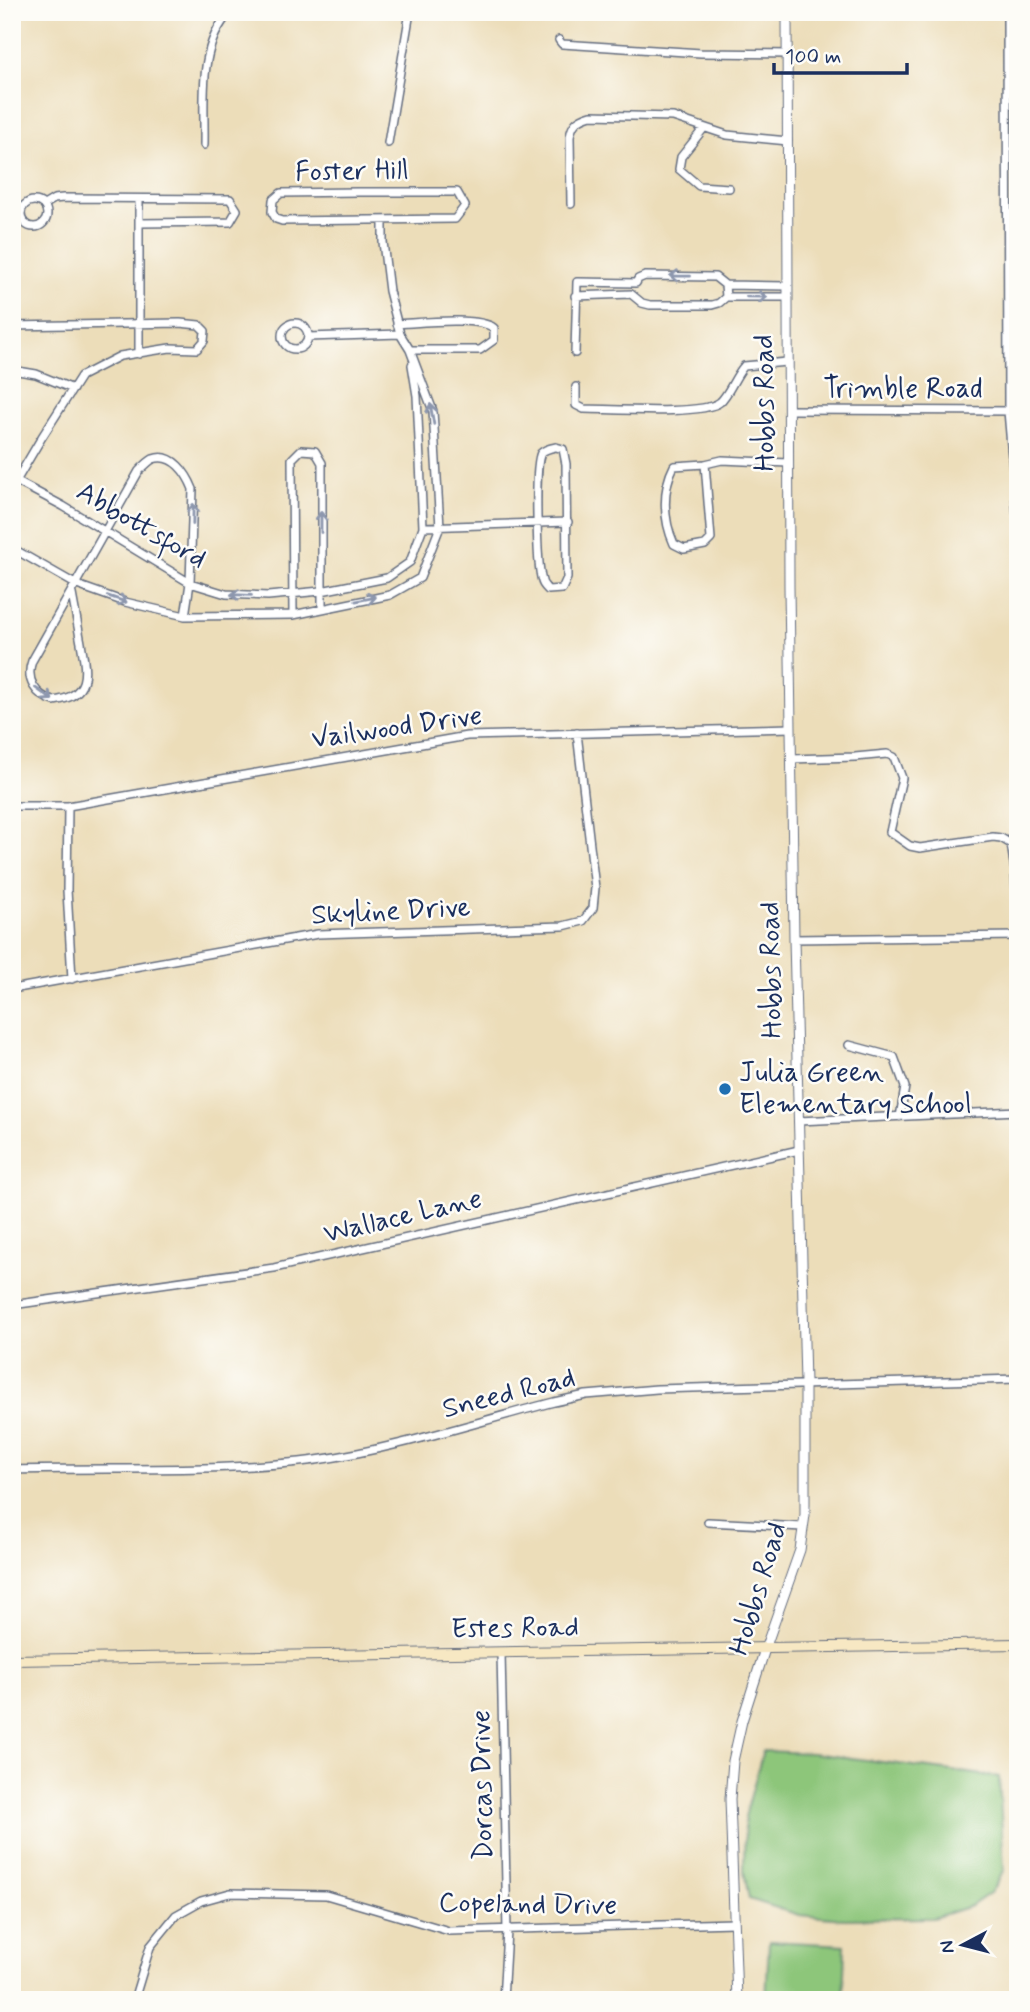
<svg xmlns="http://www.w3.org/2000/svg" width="1030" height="2012" font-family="Mynerve,sans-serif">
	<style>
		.green { fill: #8dc67a; stroke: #547a6c; stroke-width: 2 }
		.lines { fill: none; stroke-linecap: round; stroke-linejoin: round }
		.minor-casing { stroke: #646c7e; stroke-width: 10 }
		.tertiary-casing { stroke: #646c7e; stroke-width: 11 }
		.secondary-casing { stroke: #646c7e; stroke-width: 12 }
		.minor { stroke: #fff; stroke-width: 7 }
		.tertiary { stroke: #fff; stroke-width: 9 }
		.secondary { stroke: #f7e8c3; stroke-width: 10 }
		.oneway { stroke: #8d97ae }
		.poi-dot { fill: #1f6fb2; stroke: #fdfcf7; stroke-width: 2.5 }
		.labels { text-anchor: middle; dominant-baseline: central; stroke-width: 5; stroke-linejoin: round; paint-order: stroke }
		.street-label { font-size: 28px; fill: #1b2f5e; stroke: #fdfcf7 }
		.poi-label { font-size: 28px; fill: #1b2f5e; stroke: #fdfcf7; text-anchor: start }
	</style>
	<rect width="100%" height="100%" fill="#fdfcf7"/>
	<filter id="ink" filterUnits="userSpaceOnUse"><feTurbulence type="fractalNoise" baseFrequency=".0143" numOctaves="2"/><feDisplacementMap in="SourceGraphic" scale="14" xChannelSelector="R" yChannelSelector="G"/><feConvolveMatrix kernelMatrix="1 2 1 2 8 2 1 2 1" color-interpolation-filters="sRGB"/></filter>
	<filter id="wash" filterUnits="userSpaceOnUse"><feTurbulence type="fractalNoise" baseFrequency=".00686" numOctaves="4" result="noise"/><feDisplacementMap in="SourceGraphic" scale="28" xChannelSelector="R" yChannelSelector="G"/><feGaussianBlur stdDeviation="1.57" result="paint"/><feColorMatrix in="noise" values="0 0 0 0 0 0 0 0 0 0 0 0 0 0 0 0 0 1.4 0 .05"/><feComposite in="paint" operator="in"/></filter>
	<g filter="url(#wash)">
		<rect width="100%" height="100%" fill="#ecddb9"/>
		<!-- green -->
		<path class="green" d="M763 1751 812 1753 999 1777 1004 1871 991 1892 971 1906 933 1918 844 1919 799 1915 749 1899 744 1871 745 1817Z
			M769 1941 845 1945 843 2000H766Z"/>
	</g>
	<g filter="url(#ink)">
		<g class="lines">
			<!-- minor casing -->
			<g class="minor-casing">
				<path id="minor" d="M1007 12 1008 411 1018 526
					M559 40 562 44 701 53 788 54
					M704 128 681 157 679 169 699 186 729 188
					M388 143 410 12
					M204 145C205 99 197 48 230 12
					M358 192H457L465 206 455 219 282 221 276 219 272 212 273 200 281 193Z
					M139 199V354
					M21 214a13 13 0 1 1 26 0a13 13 0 1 1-26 0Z
					M571 204 570 137C572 123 578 119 591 115L673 117 727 135 788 141
					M44 205 54 199 63 198 230 199 237 210 230 222 139 223
					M725 285 787 286
					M575 296 631 294 642 303 650 305H712L719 303 726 297
					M726 297H788
					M282 336a13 13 0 1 1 26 0a13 13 0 1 1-26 0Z
					M397 324C419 323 477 316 494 328V340L480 350H410
					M12 326 180 323 199 325 205 331 204 341 197 349 170 348 120 356 81 376 42 437 12 488
					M308 337 400 334
					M575 353 577 282 636 283 638 279 645 276 715 277 725 285 726 297
					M12 370 36 374 73 389
					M576 387V405L584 409C608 409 703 416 720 402 729 394 735 376 744 366L787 362
					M788 410 1018 411
					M556 447 563 449 566 464 567 578 562 589 548 590C546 588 542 583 542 581 537 567 534 464 541 453 545 449 551 448 556 447Z
					M705 464 674 466C662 489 663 520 674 544L684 549 705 545 711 539 705 464 722 460 788 463
					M12 479 63 506 190 583 226 594 268 596 321 591 387 578 410 562 423 527 417 396 412 365
					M423 527 568 522
					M12 548 77 585 125 602 185 616 293 615 390 595 420 578 440 527 433 411 410 350 400 334 389 291 383 242V220
					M72 594C75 610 78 626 81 643 86 671 92 696 54 701 36 696 25 680 32 661L139 471C143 467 149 461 153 459 173 452 187 474 193 489L190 583 185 616
					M293 615 292 459 301 450 315 451 322 463V608
					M791 759 855 757 887 754 894 757 902 778 890 832 910 846 920 848 993 837 1001 838 1011 844 1015 870 1016 889
					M12 806H68L467 736 791 728
					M68 806 67 890 72 979
					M794 939 1018 936
					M12 989 318 934 563 926 583 921 593 908 595 888 577 733
					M849 1045 894 1057 905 1087 900 1117
					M798 1121 1018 1111
					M12 1305 274 1268 799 1150
					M12 1470C113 1467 215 1473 316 1460 396 1449 475 1422 554 1402L586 1395 657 1389 1018 1379
					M708 1522 803 1527
					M501 1653 507 1931 503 2000
					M134 2000 150 1947 176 1915 201 1901 230 1893 326 1895 449 1931 734 1923"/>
			</g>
			<!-- tertiary casing -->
			<g class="tertiary-casing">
				<path id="tertiary" d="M737 2000 730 1799 733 1761 742 1721 765 1649 800 1550 805 1515V1383L794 939 789 587 787 12"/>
			</g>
			<!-- secondary casing -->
			<g class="secondary-casing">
				<path id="secondary" d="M12 1660 1018 1644"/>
			</g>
			<!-- minor -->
			<use href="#minor" class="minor"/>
			<!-- tertiary -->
			<use href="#tertiary" class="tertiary"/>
			<!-- secondary -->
			<use href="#secondary" class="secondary"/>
		</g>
		<!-- one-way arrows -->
		<defs><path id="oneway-shaft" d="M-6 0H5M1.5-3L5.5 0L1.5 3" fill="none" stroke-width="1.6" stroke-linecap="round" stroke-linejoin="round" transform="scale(1.75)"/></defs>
		<g class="oneway">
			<use href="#oneway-shaft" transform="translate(680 276) rotate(-179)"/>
			<use href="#oneway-shaft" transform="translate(757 297) rotate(1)"/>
			<use href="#oneway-shaft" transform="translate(432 414) rotate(-100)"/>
			<use href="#oneway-shaft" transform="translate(193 514) rotate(-89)"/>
			<use href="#oneway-shaft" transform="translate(321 522) rotate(-90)"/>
			<use href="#oneway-shaft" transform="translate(241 595) rotate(-178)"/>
			<use href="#oneway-shaft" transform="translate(117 599) rotate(19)"/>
			<use href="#oneway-shaft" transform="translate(366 599) rotate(-11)"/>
			<use href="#oneway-shaft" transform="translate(44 694) rotate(35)"/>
		</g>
	</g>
	<!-- markers -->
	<circle class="poi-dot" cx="725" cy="1089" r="7"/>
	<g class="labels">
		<!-- street labels -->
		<g class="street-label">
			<text transform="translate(352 172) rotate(-1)">Foster Hill</text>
			<text x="903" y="389">Trimble Road</text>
			<text transform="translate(765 403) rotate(-90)">Hobbs Road</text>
			<text transform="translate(141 526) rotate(30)">Abbottsford</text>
			<text transform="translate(397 728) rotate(-8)">Vailwood Drive</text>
			<text transform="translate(391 912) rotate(-3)">Skyline Drive</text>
			<text transform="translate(772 970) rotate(-91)">Hobbs Road</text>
			<text transform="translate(403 1217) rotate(-13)">Wallace Lane</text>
			<text transform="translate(509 1394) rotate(-14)">Sneed Road</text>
			<text transform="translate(759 1589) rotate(-73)">Hobbs Road</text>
			<text transform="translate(515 1629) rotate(-1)">Estes Road</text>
			<text transform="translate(483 1785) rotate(-91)">Dorcas Drive</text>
			<text transform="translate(528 1905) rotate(1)">Copeland Drive</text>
		</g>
		<!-- poi labels -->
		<g class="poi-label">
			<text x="739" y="1073">Julia Green<tspan x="739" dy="32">Elementary School</tspan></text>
		</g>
	</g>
	<!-- margin -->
	<rect width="1030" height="2012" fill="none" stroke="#fdfcf7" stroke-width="42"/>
	<!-- north arrow -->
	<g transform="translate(963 1945) rotate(263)" stroke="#fdfcf7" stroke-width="5" paint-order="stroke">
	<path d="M0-5L12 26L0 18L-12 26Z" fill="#1b2f5e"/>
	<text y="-10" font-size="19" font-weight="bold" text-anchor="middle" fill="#1b2f5e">N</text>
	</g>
	<!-- scale -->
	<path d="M774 63v10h133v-10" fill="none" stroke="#1b2f5e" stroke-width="3.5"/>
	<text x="785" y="63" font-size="21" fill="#1b2f5e" stroke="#fdfcf7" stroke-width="5" paint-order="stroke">100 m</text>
</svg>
